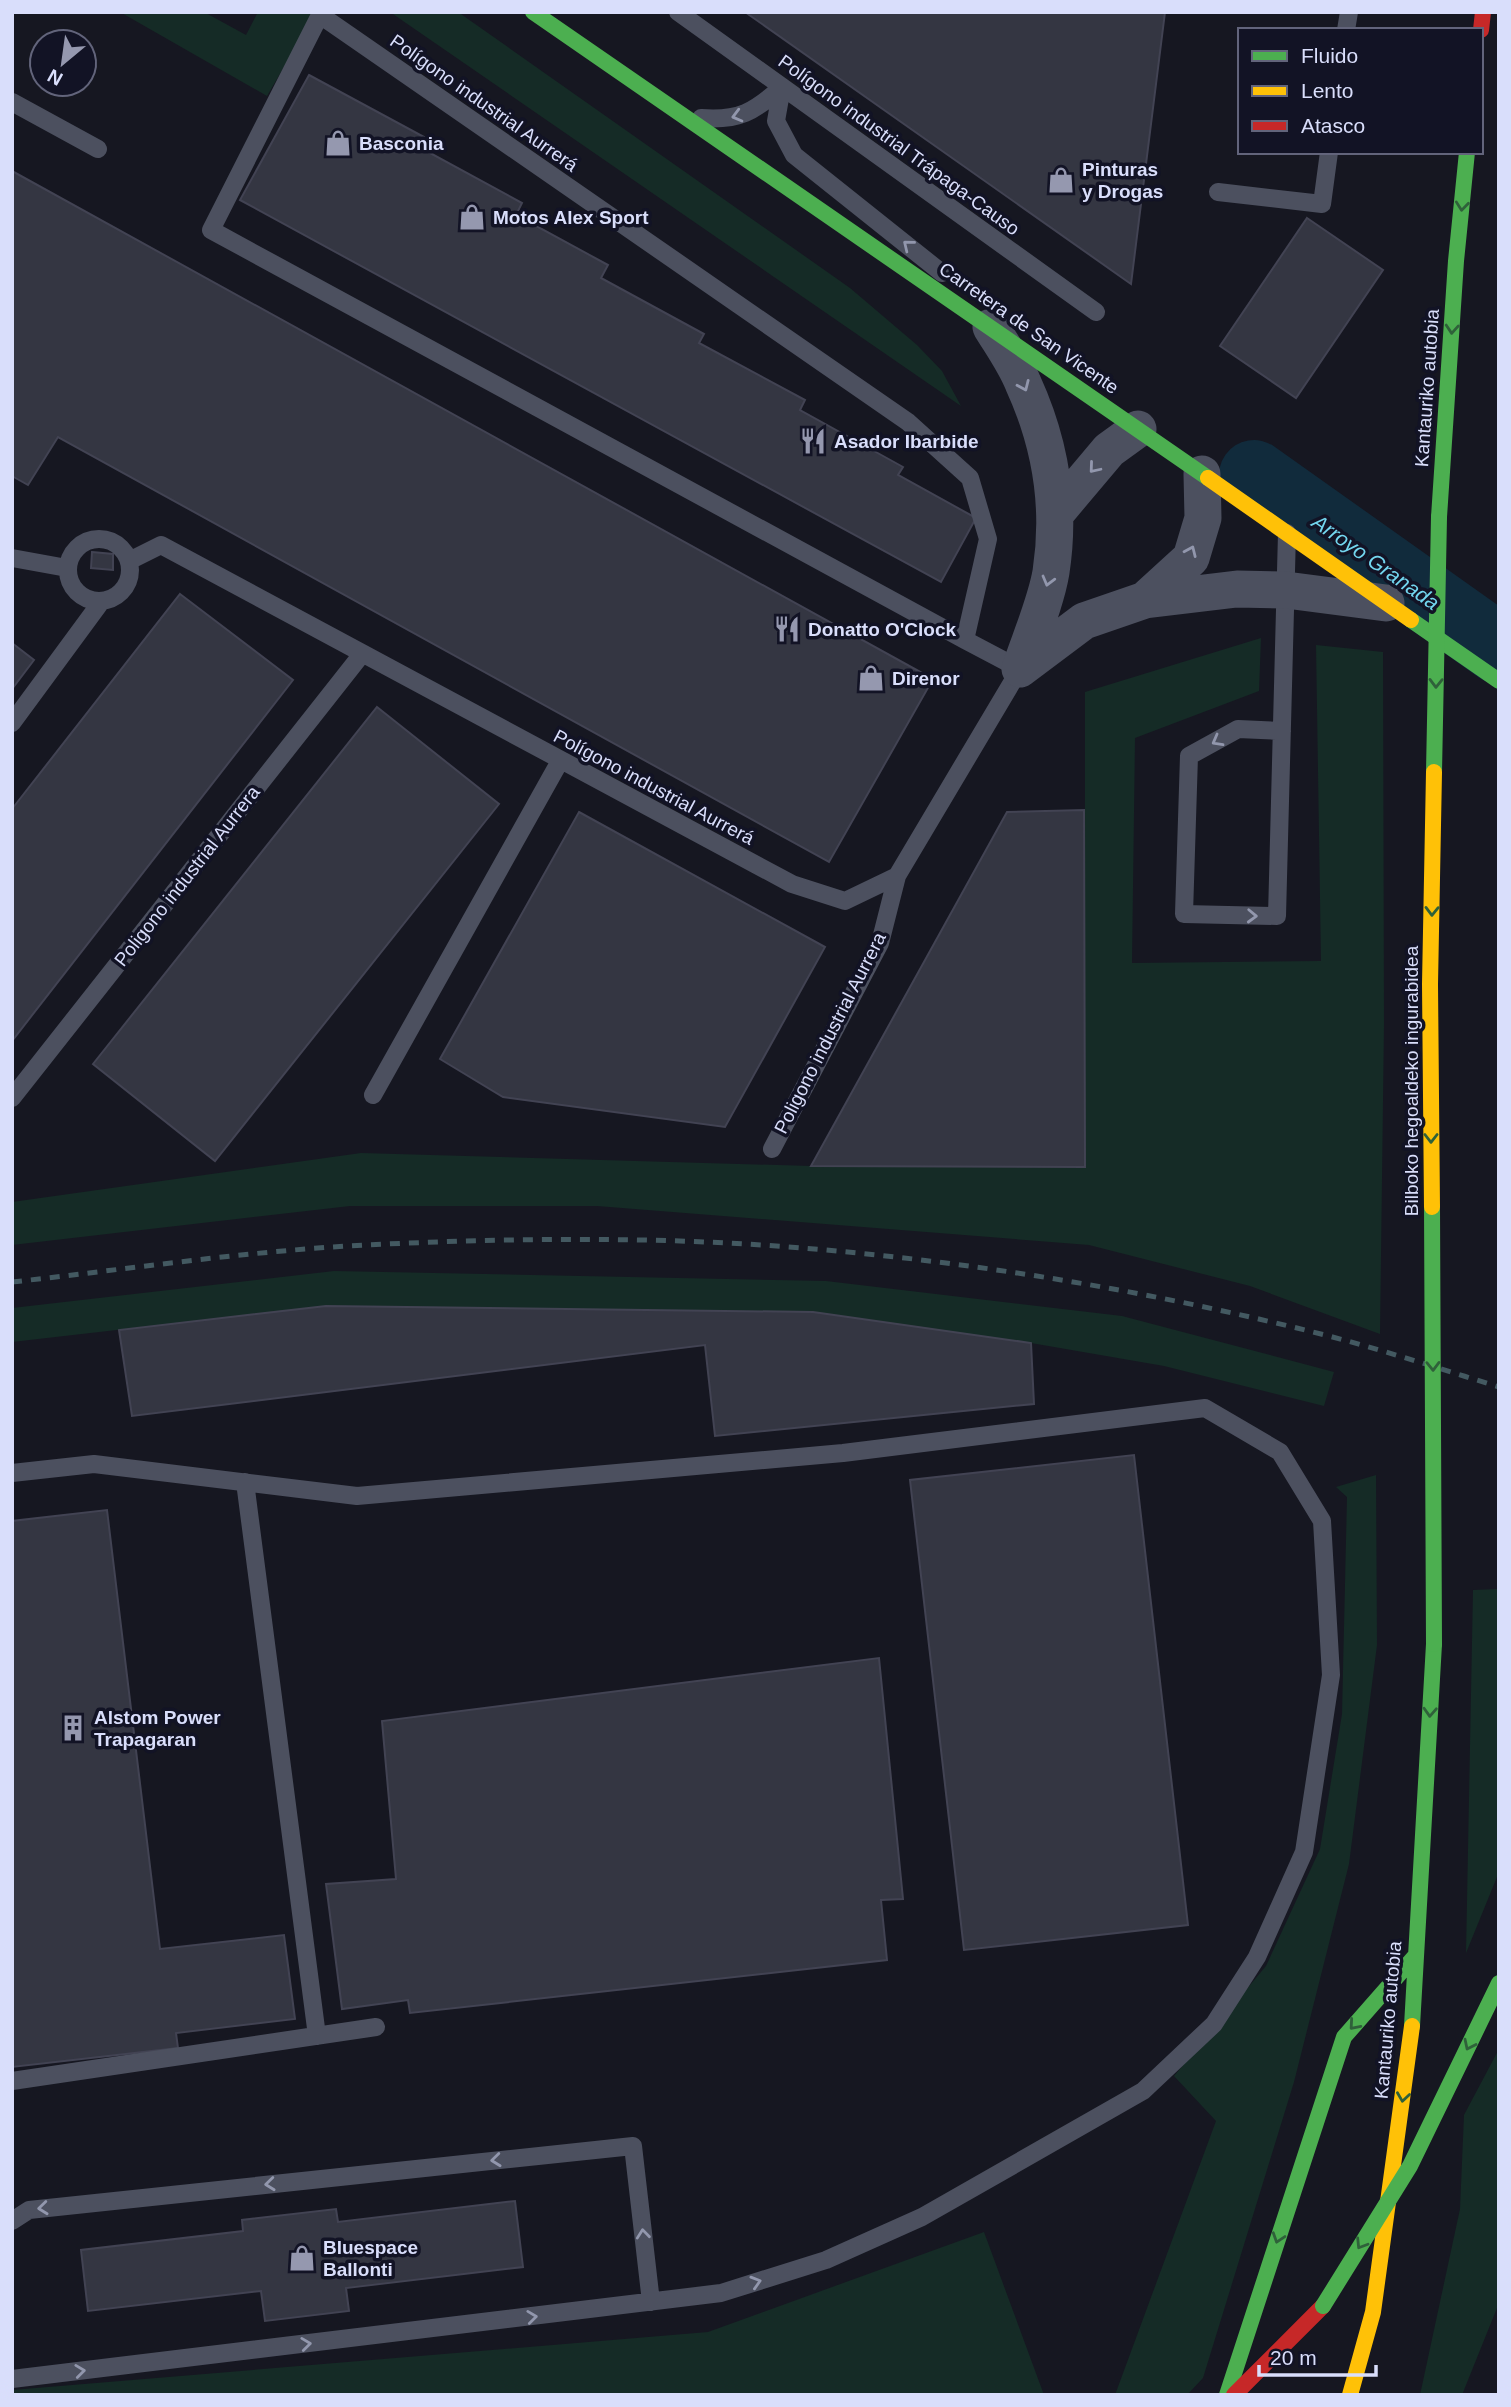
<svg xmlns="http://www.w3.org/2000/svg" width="1511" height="2407" font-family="Helvetica,sans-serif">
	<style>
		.green { fill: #152b26 }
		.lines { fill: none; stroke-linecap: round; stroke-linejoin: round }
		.river { stroke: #112b3c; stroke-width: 70 }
		.building { fill: #343642; stroke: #424353; stroke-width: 2 }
		.lane { stroke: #4c505f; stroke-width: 18 }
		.street { stroke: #4c505f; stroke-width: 37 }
		.fast { stroke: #4caf50; stroke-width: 16 }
		.slow { stroke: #ffc107; stroke-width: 16 }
		.jam { stroke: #c62828; stroke-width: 16 }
		.rail { stroke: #435961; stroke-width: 5; stroke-dasharray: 10 9; stroke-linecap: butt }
		.fast-bridge { stroke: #4caf50; stroke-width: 16 }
		.slow-bridge { stroke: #ffc107; stroke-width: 16 }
		.oneway { stroke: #9297ad }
		.oneway2 { stroke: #2f613a }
		.labels { text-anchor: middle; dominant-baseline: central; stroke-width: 7; stroke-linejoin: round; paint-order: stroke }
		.street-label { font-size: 19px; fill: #d9defb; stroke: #121325 }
		.poi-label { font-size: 19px; font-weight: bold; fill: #d9defb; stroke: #121325; text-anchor: start }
		.water-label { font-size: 21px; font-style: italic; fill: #73d6ef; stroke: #121325 }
	</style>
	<rect width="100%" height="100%" fill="#161721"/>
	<!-- green -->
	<path class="green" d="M120 12H204L246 35 258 12H316L267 96Z
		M390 12H458L850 288 917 345 942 371 961 406Z
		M1261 638 1259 691 1135 738 1132 963 1321 961 1316 645 1383 652 1384 1024 1380 1334 1250 1286 1089 1245 597 1206H350L12 1245V1202L361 1153 811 1166 1085 1167V692Z
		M334 1271 826 1281 1122 1316 1334 1372 1324 1406 1164 1366 1031 1343 813 1312 326 1306 12 1342V1308Z
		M1376 1475 1377 1645 1349 1864 1294 2082 1203 2378 1187 2395H1115L1216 2121 1174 2076 1266 1966 1320 1849 1342 1714 1347 1497 1336 1487Z
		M1499 1589V1872L1466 1953 1473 1590Z
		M1499 2049V2303L1462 2395H1420L1460 2209 1464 2115Z
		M984 2232 1044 2395H12V2390L708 2332Z"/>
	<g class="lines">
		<!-- river -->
		<path class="river" d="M1254 475 1499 649"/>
	</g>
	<!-- building -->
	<path class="building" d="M745 12H1165L1131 284Z
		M309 75 424 137 419 147 522 203 516 215 608 265 601 278 704 334 699 343 805 400 800 410 903 467 898 475 976 518 941 582 240 200Z
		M12 171 933 679 829 862 58 437 28 485 12 476Z
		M1307 218 1383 270 1296 398 1220 346Z
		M92 552 113 554V570L91 568Z
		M180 594 293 680 12 1041V809Z
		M12 643 34 660 12 689Z
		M377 707 499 804 215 1161 93 1064Z
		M1084 810 1085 1167 811 1166 1007 812Z
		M579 812 825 947 725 1127 503 1097 440 1059Z
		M326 1306 813 1312 1031 1343 1034 1404 715 1436 705 1345 132 1416 119 1330Z
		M1134 1455 1188 1925 964 1950 910 1480Z
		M107 1510 160 1949 284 1935 295 2019 176 2033 178 2048 12 2067V1521Z
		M879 1658 903 1899 881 1900 887 1960 410 2013 408 2000 342 2009 326 1884 396 1879 382 1721Z
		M515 2201 523 2267 346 2288 349 2311 265 2321 261 2291 88 2311 81 2250 243 2231 242 2220 336 2209 338 2222Z"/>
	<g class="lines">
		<!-- lane -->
		<path class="lane" d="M678 12 1096 312
			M1346 30 1349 12
			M782 87 776 121 794 155 942 273
			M12 102 98 149
			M701 118C739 121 754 112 782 87
			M1218 192 1322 204 1329 152
			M68 570a31 31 0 1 1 62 0a31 31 0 1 1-62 0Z
			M12 558 67 568
			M129 561 161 545 792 884 845 901 897 876 1020 669 965 640 211 230 320 15 908 422 970 478 988 539 965 640
			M12 723 101 602
			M1282 731 1238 729 1189 756 1184 914 1277 916 1287 533
			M373 1095 560 761
			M12 1098 362 654
			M772 1149 880 943 897 876
			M12 1473 94 1464 357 1496 843 1453 1205 1408 1280 1452 1322 1521 1331 1675 1304 1852 1257 1957 1214 2024 1143 2091 922 2217 826 2260 721 2293 12 2379
			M245 1482 317 2036
			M12 2081 376 2027
			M12 2221 29 2210 633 2146 651 2302"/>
		<!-- street -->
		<path class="street" d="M991 327C1002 345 1015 363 1023 383 1050 442 1061 507 1051 572 1046 602 1030 639 1020 669
			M1056 513 1109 450 1138 429
			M1145 600 1191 558 1203 518 1202 474
			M1020 669 1084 621 1145 600 1237 589 1286 590 1386 603"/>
		<!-- fast -->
		<path class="fast" d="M533 12 1208 478
			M1439 517 1456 261 1467 152
			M1411 620 1499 681
			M1412 2026 1434 1644
			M1227 2395 1344 2037 1416 1955"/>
		<!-- slow -->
		<path class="slow" d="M1208 478 1411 620
			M1350 2395 1373 2312 1412 2026"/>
		<!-- jam -->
		<path class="jam" d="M1481 30 1483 12
			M1234 2395 1323 2306"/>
		<!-- rail -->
		<path class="rail" d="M12 1282C130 1269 247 1251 366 1245 486 1239 608 1237 728 1243 928 1254 1131 1286 1325 1335 1383 1350 1441 1369 1499 1387"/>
		<!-- fast-bridge -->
		<path class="fast-bridge" d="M1434 772 1439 517
			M1432 1207 1434 1644
			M1323 2306 1410 2166 1499 1983"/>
		<!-- slow-bridge -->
		<path class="slow-bridge" d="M1432 1207 1430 984 1434 772"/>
	</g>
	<!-- one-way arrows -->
	<defs><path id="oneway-chevron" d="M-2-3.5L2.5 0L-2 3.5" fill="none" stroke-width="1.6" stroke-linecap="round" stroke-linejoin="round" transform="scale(1.75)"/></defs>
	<g class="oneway">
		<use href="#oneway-chevron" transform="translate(737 116) rotate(165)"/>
		<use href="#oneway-chevron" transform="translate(908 245) rotate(-141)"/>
		<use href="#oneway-chevron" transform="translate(1024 386) rotate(66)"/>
		<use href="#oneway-chevron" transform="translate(1094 468) rotate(130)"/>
		<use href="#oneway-chevron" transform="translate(1191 551) rotate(-66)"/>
		<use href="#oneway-chevron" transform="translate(1048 581) rotate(105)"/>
		<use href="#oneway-chevron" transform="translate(1217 741) rotate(151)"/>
		<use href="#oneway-chevron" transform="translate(1252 916) rotate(2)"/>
		<use href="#oneway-chevron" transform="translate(496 2160) rotate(174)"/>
		<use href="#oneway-chevron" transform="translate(270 2184) rotate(174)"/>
		<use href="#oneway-chevron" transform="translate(43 2208) rotate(174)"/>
		<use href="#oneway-chevron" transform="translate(643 2234) rotate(-96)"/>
		<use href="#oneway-chevron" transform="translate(756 2282) rotate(-17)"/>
		<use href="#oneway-chevron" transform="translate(532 2317) rotate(-7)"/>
		<use href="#oneway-chevron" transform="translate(306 2344) rotate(-7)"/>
		<use href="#oneway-chevron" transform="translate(80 2371) rotate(-7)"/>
	</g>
	<g class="oneway2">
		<use href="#oneway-chevron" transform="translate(1462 206) rotate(96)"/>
		<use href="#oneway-chevron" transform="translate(1452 329) rotate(94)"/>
		<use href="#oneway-chevron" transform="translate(1436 683) rotate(91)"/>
		<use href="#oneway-chevron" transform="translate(1432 911) rotate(91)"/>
		<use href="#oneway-chevron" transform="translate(1431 1138) rotate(90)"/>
		<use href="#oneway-chevron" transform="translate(1433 1366) rotate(89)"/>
		<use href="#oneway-chevron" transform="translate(1430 1712) rotate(93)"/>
		<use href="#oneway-chevron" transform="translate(1354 2025) rotate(131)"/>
		<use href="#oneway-chevron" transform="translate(1469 2045) rotate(116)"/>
		<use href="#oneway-chevron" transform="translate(1403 2097) rotate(98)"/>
		<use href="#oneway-chevron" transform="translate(1278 2238) rotate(108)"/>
		<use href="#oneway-chevron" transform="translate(1361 2244) rotate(122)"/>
	</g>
	<!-- icons -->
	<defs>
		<g id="shop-bare" transform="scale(2.1)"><path d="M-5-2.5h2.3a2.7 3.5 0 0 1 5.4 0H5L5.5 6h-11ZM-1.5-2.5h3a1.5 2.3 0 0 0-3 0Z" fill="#9598af" stroke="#121325" stroke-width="2.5" paint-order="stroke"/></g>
		<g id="restaurant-bare" transform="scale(2.1)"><path d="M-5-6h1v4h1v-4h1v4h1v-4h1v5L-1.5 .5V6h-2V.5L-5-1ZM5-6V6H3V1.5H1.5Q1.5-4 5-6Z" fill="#9598af" stroke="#121325" stroke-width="2.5" paint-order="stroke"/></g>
		<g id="building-bare" transform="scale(2.1)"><path d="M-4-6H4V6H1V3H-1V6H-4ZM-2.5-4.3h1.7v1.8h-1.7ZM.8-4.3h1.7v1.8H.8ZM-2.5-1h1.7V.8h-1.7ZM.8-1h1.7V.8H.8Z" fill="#9598af" stroke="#121325" stroke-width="2.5" paint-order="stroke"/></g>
	</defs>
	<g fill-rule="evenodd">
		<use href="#shop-bare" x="338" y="143"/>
		<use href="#shop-bare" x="1061" y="180"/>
		<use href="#shop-bare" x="472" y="217"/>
		<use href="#restaurant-bare" x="813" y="441"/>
		<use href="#restaurant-bare" x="787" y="629"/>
		<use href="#shop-bare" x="871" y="678"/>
		<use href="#building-bare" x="73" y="1728"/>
		<use href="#shop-bare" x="302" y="2258"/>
	</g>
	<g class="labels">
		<!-- street labels -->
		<g class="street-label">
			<text transform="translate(484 103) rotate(35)">Polígono industrial Aurrerá</text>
			<text transform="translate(899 145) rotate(36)">Polígono industrial Trápaga-Causo</text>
			<text transform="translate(1029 328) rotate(35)">Carretera de San Vicente</text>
			<text transform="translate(1427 388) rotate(-86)">Kantauriko autobia</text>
			<text transform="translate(654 787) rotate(28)">Polígono industrial Aurrerá</text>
			<text transform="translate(187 876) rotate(-52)">Poligono industrial Aurrera</text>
			<text transform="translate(830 1033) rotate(-63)">Poligono industrial Aurrera</text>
			<text transform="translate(1411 1081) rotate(-90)">Bilboko hegoaldeko ingurabidea</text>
			<text transform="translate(1388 2020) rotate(-85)">Kantauriko autobia</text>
		</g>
		<!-- poi labels -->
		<g class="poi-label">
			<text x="359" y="143">Basconia</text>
			<text x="1082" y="169">Pinturas<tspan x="1082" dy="22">y Drogas</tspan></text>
			<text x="493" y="217">Motos Alex Sport</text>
			<text x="834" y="441">Asador Ibarbide</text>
			<text x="808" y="629">Donatto O'Clock</text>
			<text x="892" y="678">Direnor</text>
			<text x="94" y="1717">Alstom Power<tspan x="94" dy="22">Trapagaran</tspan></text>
			<text x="323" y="2247">Bluespace<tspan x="323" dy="22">Ballonti</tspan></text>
		</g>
		<!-- water labels -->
		<g class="water-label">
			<text transform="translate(1376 562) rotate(35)">Arroyo Granada</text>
		</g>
	</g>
	<!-- border -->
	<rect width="1511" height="2407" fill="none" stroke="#d9defb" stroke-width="28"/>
	<!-- legend -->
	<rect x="1238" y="28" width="245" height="126" fill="#121325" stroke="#62647b" stroke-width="2"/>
	<rect x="1252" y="51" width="35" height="10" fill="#4caf50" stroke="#62647b" stroke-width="2"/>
	<text x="1301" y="63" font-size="21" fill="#d9defb">Fluido</text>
	<rect x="1252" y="86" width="35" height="10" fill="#ffc107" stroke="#62647b" stroke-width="2"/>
	<text x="1301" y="98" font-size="21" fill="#d9defb">Lento</text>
	<rect x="1252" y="121" width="35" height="10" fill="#c62828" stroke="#62647b" stroke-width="2"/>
	<text x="1301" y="133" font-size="21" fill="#d9defb">Atasco</text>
	<!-- north arrow -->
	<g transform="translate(63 63) rotate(209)"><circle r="33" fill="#121325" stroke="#62647b" stroke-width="2"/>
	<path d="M0-5L12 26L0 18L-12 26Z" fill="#9598af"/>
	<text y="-10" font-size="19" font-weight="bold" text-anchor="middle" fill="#d9defb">N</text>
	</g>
	<!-- scale -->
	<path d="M1259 2365v10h117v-10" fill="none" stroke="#d9defb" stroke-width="3.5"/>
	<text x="1270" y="2365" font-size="21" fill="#d9defb" stroke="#121325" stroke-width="5" paint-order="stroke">20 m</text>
</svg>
